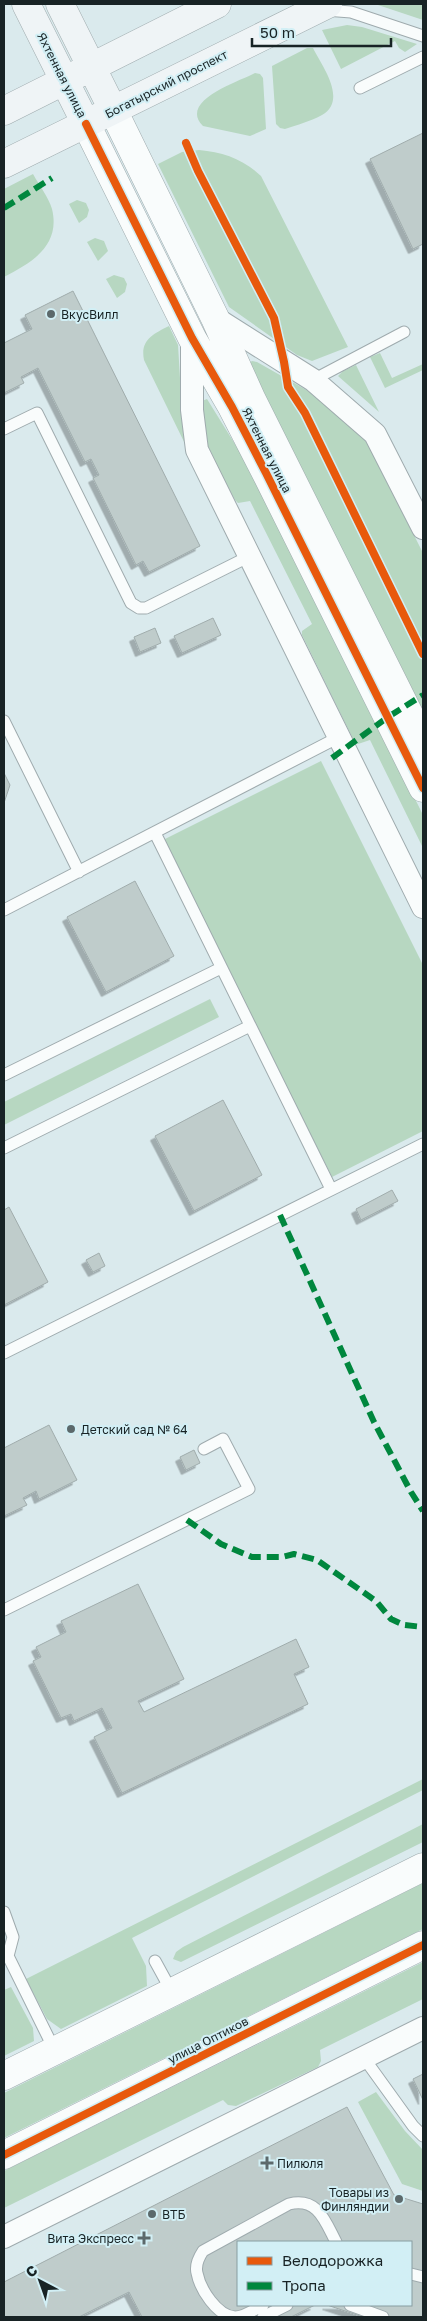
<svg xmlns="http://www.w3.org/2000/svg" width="427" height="2321" font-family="'Golos Text',sans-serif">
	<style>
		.green { fill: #b7d7c1 }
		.building { fill: #bfcccb; stroke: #a0acac; filter: url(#shadow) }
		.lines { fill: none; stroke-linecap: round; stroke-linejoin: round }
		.service-casing { stroke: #9fabae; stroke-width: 13 }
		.minor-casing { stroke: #9fabae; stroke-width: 24 }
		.tertiary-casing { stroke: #9fabae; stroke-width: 29 }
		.secondary-casing { stroke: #9fabae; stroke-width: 29 }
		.service { stroke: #f9fcfc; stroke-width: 11 }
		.minor { stroke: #f9fcfc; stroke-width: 22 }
		.tertiary { stroke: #f9fcfc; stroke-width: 28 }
		.secondary { stroke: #eff4f6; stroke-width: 28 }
		.quiet { stroke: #00873e; stroke-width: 6; stroke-dasharray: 12 6; stroke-linecap: butt }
		.cycleway-casing { stroke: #d2eff5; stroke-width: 11 }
		.cycleway { stroke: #e8590c; stroke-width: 8 }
		.poi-dot { fill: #5c696b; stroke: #d2eff5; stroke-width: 2 }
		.labels { text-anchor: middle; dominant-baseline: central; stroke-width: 4; stroke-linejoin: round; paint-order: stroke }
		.street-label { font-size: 12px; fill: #182325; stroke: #d2eff5 }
		.poi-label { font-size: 12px; fill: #182325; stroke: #d2eff5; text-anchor: start }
	</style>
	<defs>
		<filter id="shadow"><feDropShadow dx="-4.5" dy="4.5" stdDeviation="0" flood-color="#0004"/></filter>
	</defs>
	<rect width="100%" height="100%" fill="#daeaed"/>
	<!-- green -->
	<path class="green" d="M377 4H423V20L378 5Z
		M347 25 362 27 417 44 405 52 399 48 395 41 341 69 322 30Z
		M307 48H313C322 66 348 100 322 115 311 121 297 125 285 129L280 128 276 124 272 66Z
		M255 73 260 74 263 78 266 129 250 136 203 126C178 101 238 82 255 73Z
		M199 150C223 152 243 159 261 176L348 347 312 361 297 355 229 307 158 164 182 152Z
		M33 174C39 185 49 198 52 209 61 246 31 263 4 277V189Z
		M77 200 86 203 89 210 87 217 79 223 69 204Z
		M95 238 104 241 108 251 98 261 87 242Z
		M114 275 124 278 127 284 125 292 117 298 106 279Z
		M169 326 178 345 182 411 189 452 144 360C140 340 153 334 169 326Z
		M380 353 392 378 423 364V370L385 388 370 357Z
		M252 361 257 362 324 400 365 438 423 553V722L248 364Z
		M356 365 379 412 338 376 343 371Z
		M207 399 256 478 423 815V848L370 740 358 744 354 741 302 635V631L312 624 250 501 238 503 235 500 206 445 202 401Z
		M321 761 423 965V1131L332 1177 163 840Z
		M210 999 219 1017 4 1125V1102Z
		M423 1779V1790L132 1938 146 1966 147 1986 61 2029 47 2019 26 1979Z
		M423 1824V1842L181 1962 173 1959 176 1952 183 1947Z
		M423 1883V1929L4 2138V2093Z
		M423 1962V1999L320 2050 321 2061 318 2067 236 2106 228 2105 223 2100 4 2208V2171Z
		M11 1987 33 2028 34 2041 4 2056V1990Z
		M376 2092 405 2131 423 2150V2191L402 2184 358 2102Z"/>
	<!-- building -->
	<path class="building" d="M423 133V244L413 249 370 159Z
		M73 291 200 546 149 572 143 561 136 565 93 478 99 475 91 459 85 462 38 368 21 377 24 383 4 393V343L32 329 25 315Z
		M213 618 221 635 182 653 174 636Z
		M155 628 161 643 140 652 134 637Z
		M4 773 10 785 4 803Z
		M135 881 174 956 106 992 67 917Z
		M223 1100 262 1175 194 1211 155 1136Z
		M392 1190 398 1201 361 1220 356 1209Z
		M9 1207 48 1282 4 1305V1210Z
		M99 1253 105 1266 93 1272 86 1260Z
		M49 1425 77 1480 39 1499 36 1491 23 1498 27 1505 4 1516V1448Z
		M194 1450 200 1463 186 1470 180 1457Z
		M138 1584 184 1679 138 1701 144 1712 296 1639 309 1667 294 1674 308 1704 122 1793 94 1737 112 1728 102 1708 74 1721 71 1714 61 1718 33 1661 41 1657 36 1647 66 1632 61 1621Z
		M423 2074V2100L413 2079Z
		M347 2107 394 2195 423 2204V2317H363L327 2305H411V2242H238V2305H315L291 2317H142L129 2292 79 2317H4V2282Z"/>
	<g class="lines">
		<!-- service casing -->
		<g class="service-casing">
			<path id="service" d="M325 10 351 12 423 36
				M360 88 423 57
				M313 380 404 332
				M4 429 37 413 131 603 139 608H146L248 557
				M4 721 79 872
				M155 833 331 1189
				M4 910 339 737
				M4 1075 221 968
				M4 1148 250 1026
				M4 1353 423 1144
				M4 1610 249 1489 223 1439 204 1449
				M4 1912 13 1937 8 1956 55 2051
				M155 1961 172 1992
				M364 2058 413 2126 423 2136
				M411 2274 423 2277
				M263 2305C255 2309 245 2317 235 2317 217 2316 200 2289 197 2273 195 2265 199 2257 203 2251L289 2204C318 2197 325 2221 336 2242
				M350 2305 383 2317
				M263 2317 287 2305"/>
		</g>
		<!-- minor casing -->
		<g class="minor-casing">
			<path id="minor" d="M215 318 313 380 375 434 423 528
				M192 338V410L197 450 423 907
				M4 2237 423 2028"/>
		</g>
		<!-- tertiary casing -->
		<g class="tertiary-casing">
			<path id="tertiary" d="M113 110 215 318 251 398 423 742
				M86 124 192 338 232 407 266 473 423 788
				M4 2076 423 1867
				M4 2155 423 1945"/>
		</g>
		<!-- secondary casing -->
		<g class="secondary-casing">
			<path id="secondary" d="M26 4 86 124
				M60 4 113 110
				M4 111 217 4
				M4 164 328 4"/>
		</g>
		<!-- service -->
		<use href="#service" class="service"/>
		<!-- minor -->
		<use href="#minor" class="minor"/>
		<!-- tertiary -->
		<use href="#tertiary" class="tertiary"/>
		<!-- secondary -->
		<use href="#secondary" class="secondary"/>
		<!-- quiet -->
		<path class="quiet" d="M4 208 52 178
			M332 758 388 717 423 695
			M280 1215 374 1422 411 1492 423 1511
			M187 1520 221 1544 252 1557H282L294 1554 317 1560 376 1601 391 1619 404 1625 423 1627"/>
		<!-- cycleway casing -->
		<g class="cycleway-casing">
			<path id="cycleway" d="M86 124 192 338 232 407 266 473 423 788
				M186 143 198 171 274 318 284 362 288 387 305 413 423 654
				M4 2155 423 1945"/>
		</g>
		<!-- cycleway -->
		<use href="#cycleway" class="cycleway"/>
	</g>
	<!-- markers -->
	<g class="poi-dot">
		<circle cx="51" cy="314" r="5"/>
		<circle cx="71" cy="1429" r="5"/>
		<path d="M264.5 2155.5h5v5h5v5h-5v5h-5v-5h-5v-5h5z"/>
		<circle cx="399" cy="2199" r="5"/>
		<circle cx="152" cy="2214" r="5"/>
		<path d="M141.5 2230.5h5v5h5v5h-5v5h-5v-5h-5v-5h5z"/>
	</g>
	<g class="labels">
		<!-- street labels -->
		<g class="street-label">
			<text transform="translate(62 75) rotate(63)">Яхтенная улица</text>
			<text transform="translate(166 84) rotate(-27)">Богатырский проспект</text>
			<text transform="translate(267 450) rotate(63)">Яхтенная улица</text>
			<text transform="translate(208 2040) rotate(-27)">улица Оптиков</text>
		</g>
		<!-- poi labels -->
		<g class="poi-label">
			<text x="61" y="314">ВкусВилл</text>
			<text x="81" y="1429">Детский сад № 64</text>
			<text x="277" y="2163">Пилюля</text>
			<text x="389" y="2192" text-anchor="end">Товары из<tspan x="389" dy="14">Финляндии</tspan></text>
			<text x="162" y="2214">ВТБ</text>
			<text x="134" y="2238" text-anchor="end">Вита Экспресс</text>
		</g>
	</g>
	<!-- border -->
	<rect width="427" height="2321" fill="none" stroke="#182325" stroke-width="10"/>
	<!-- legend -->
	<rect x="237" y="2241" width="175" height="65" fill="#d2eff5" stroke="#889da2"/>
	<rect x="247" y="2257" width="25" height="8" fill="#e8590c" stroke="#889da2"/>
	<text x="282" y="2266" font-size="15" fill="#182325">Велодорожка</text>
	<rect x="247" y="2282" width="25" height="8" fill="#00873e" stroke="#889da2"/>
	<text x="282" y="2291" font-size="15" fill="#182325">Тропа</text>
	<!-- north arrow -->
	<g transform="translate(40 2281) rotate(319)" stroke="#d2eff5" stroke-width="4" paint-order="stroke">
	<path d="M0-4L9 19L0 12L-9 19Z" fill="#182325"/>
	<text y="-8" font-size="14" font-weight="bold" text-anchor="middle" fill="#182325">С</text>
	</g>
	<!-- scale -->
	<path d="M252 38v8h139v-8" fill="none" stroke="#182325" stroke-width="2.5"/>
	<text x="260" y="38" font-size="15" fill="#182325" stroke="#d2eff5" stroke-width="4" paint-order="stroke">50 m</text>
</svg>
